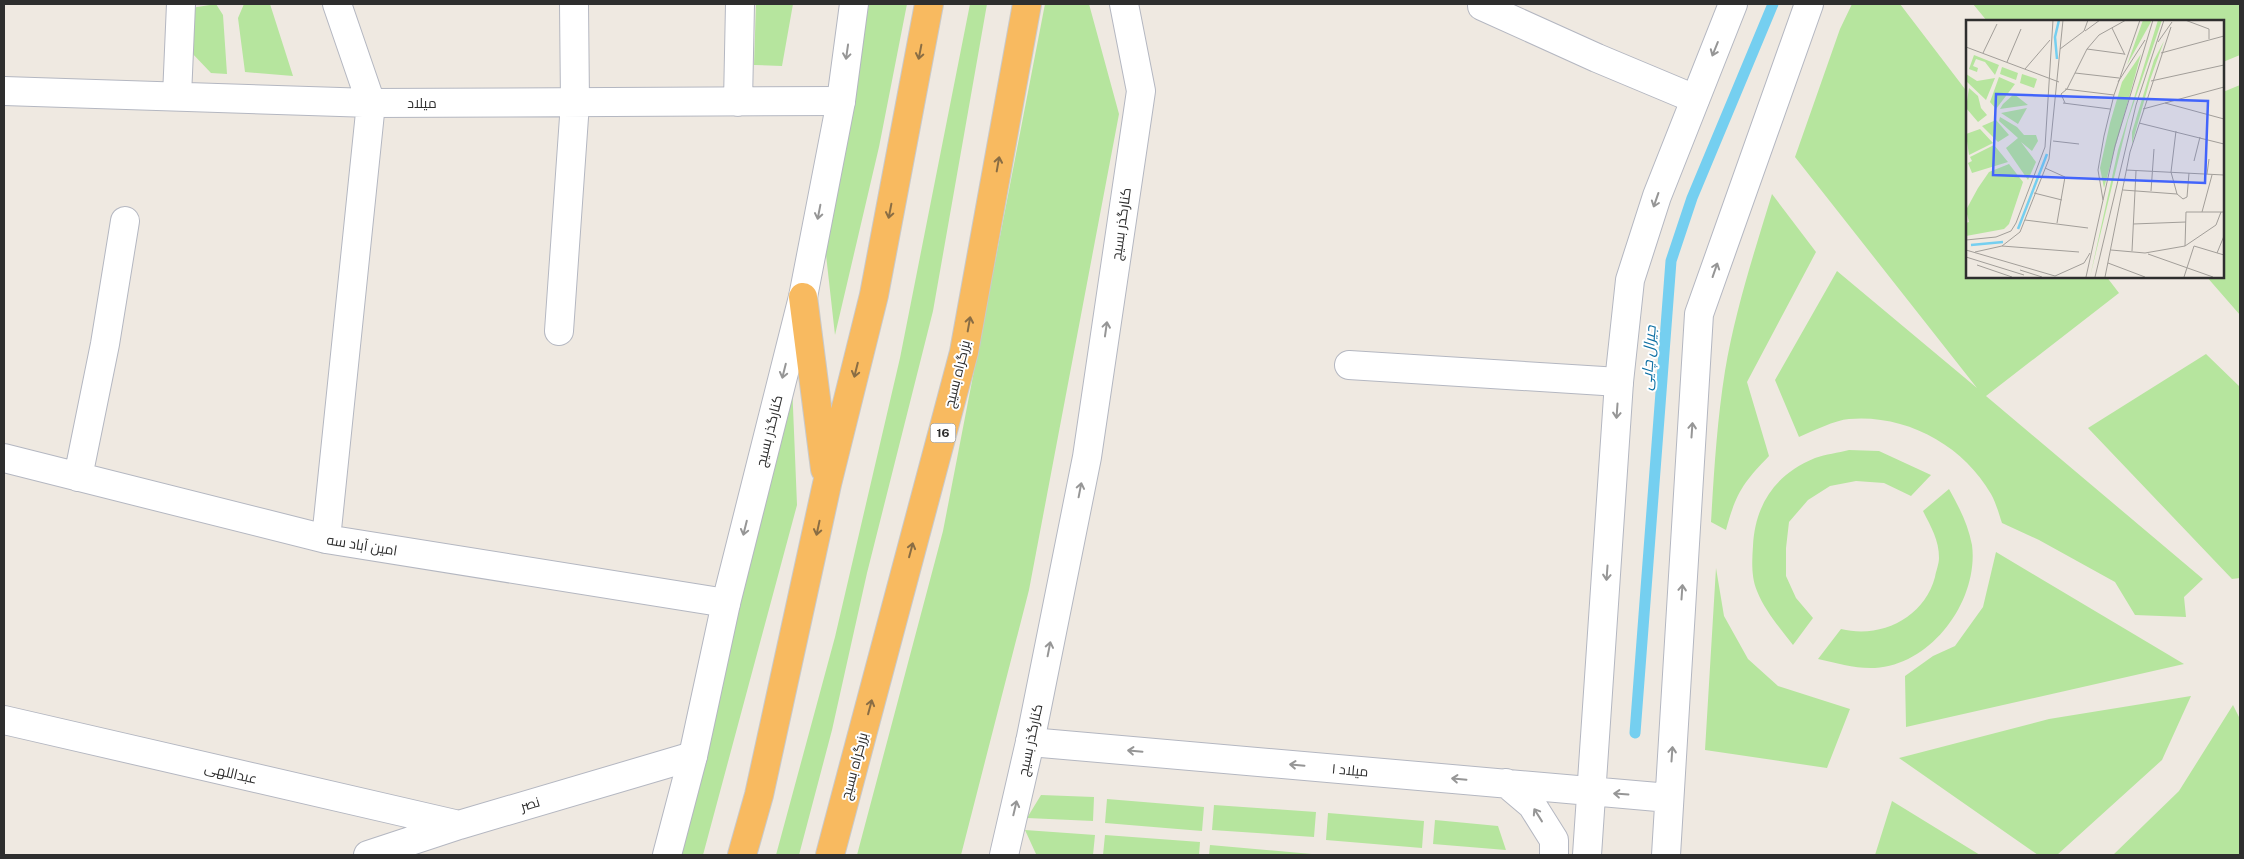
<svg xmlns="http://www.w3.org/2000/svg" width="2244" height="859" font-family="'Public Sans',Cairo,sans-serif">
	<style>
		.green { fill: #b6e59e }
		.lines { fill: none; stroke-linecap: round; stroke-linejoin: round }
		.stream { stroke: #75cff0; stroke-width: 11 }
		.minor-casing { stroke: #b4b7c1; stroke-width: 30 }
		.tertiary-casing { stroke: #b4b7c1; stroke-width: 30 }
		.secondary-casing { stroke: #b4b7c1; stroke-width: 30 }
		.trunk-casing { stroke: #c9c9c9; stroke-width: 30 }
		.minor { stroke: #fff; stroke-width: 28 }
		.tertiary { stroke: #fff; stroke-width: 28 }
		.secondary { stroke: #fff; stroke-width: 28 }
		.trunk { stroke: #f8ba60; stroke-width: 28 }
		.oneway { stroke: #969696 }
		.oneway2 { stroke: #896d44 }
		.labels { text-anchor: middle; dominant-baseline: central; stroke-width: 4; stroke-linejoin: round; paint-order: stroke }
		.shield { fill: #fff; stroke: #6d6d6d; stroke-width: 1 }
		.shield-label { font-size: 12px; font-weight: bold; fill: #2e2e2e }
		.street-label { font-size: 14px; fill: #2e2e2e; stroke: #fff }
		.water-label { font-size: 15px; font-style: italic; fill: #0d6fa3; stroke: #fff }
		.inset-river { fill: none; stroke: #75cff0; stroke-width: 2.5 }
		.inset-road { fill: none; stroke: #a29e99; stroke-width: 1 }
		.view { fill: #4264fb; fill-opacity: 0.15; stroke: #4264fb; stroke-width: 2.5 }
		.inset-edge { fill: none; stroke: #2e2e2e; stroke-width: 2.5 }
	</style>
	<rect width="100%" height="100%" fill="#efe9e1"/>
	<!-- green -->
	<path class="green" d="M216 4 223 15 227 74 211 73 190 51 191 8Z
		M244 4H270L293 76 245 72 238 18Z
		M756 4H793L782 66 754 65Z
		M869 4H907L879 147 835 335 825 246Z
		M970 4H987L933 311 867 573 832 730 799 855H776L835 637 900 358Z
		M1045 4H1089L1119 114 1029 590 961 855H857L943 531Z
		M1852 4H1900L1968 93V276H2106L2119 293 1986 396 2203 579 2184 597 2186 617 2135 615 2115 582 2039 540 2002 523C1999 514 1996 503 1991 494 1963 445 1906 414 1849 419 1835 420 1813 431 1799 437L1775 380 1837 271 1977 388 1795 157 1840 29Z
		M1973 4H2240V55L2223 62V21H1987Z
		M2240 85V315L2206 276H2223V92Z
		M1772 194 1816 252 1747 382 1769 456C1743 483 1736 493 1726 530L1711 522C1714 472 1717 421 1725 371 1735 311 1754 253 1772 194Z
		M2206 354 2240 387V578L2232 579 2088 428Z
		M792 383 797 505 703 855H676Z
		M1849 450 1879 451 1931 475 1911 496 1884 483 1856 481 1830 486 1808 500 1789 522 1786 548V576L1796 598 1813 618 1793 645C1780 628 1765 611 1757 591 1751 577 1752 560 1753 546 1755 504 1776 474 1815 458 1826 454 1838 453 1849 450Z
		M1949 489C1959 507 1968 524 1972 545 1979 600 1932 665 1875 668 1856 669 1837 663 1818 659L1841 629C1881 639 1924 618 1935 577 1936 571 1939 564 1939 558 1939 540 1931 527 1923 511Z
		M1996 552 2184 664 1906 727 1905 676 1933 656 1955 646 1983 607Z
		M1716 568 1724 616 1748 659 1778 686 1850 709 1827 768 1705 750Z
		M2191 696 2162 760 2057 855H2038L1899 758 2049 719Z
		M2233 705 2240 719V855H2113L2179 791Z
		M1041 795 1094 797 1093 821 1027 818Z
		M1107 799 1204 807 1202 831 1105 823Z
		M1892 801 1980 855H1875Z
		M1214 805 1316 812 1314 837 1212 830Z
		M1328 813 1424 821 1422 848 1326 840Z
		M1435 820 1498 826 1506 850 1433 844Z
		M1025 830 1095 835 1093 855 1036 854Z
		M1105 835 1200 842 1199 855H1103Z
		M1210 845 1312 854 1209 855Z"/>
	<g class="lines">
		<!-- stream -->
		<path class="stream" d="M1635 733 1671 261 1692 198 1773 4"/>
		<!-- minor casing -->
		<g class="minor-casing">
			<path id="minor" d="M1482 4V6L1597 58 1695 99
				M4 91 371 103 841 101
				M177 96 181 4
				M738 102 740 4
				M559 331 575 103 574 4
				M1349 365 1619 382
				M4 458 326 539 726 603
				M78 477 105 344 125 221
				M326 539 371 103 337 4
				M4 720 459 825
				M368 855 459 825 693 756"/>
		</g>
		<!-- tertiary casing -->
		<g class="tertiary-casing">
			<path id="tertiary" d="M1030 742 1669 798
				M1506 783 1532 805 1554 840V855
				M1587 855 1619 382 1630 280 1657 196 1733 4
				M1666 855 1699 314 1809 4"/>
		</g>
		<!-- secondary casing -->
		<g class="secondary-casing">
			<path id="secondary" d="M667 855 693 756 726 603 803 297 841 101 854 4
				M1004 855 1030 742 1087 457 1141 91 1124 4"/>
		</g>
		<!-- trunk casing -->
		<g class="trunk-casing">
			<path id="trunk" d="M803 297 825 469
				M742 855 759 795 827 484 874 295 929 4
				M830 855 964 352 1027 4"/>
		</g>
		<!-- minor -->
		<use href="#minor" class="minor"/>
		<!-- tertiary -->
		<use href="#tertiary" class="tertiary"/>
		<!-- secondary -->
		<use href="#secondary" class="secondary"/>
		<!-- trunk -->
		<use href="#trunk" class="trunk"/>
	</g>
	<!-- one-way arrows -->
	<defs><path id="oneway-shaft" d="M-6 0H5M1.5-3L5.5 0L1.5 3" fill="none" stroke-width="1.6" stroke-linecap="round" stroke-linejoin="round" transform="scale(1.25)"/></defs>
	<g class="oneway">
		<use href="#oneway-shaft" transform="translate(1715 49) rotate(112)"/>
		<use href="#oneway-shaft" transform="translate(847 52) rotate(98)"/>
		<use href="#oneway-shaft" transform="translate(1656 200) rotate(109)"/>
		<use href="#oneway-shaft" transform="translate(819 212) rotate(101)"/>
		<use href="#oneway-shaft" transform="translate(1715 270) rotate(-71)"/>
		<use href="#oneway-shaft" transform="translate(1106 329) rotate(-82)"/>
		<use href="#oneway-shaft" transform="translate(784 371) rotate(104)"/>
		<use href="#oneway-shaft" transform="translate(1617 411) rotate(94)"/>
		<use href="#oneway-shaft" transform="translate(1692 430) rotate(-86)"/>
		<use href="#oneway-shaft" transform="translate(1080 490) rotate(-79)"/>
		<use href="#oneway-shaft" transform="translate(745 528) rotate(104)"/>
		<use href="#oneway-shaft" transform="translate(1607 573) rotate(94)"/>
		<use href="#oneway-shaft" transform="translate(1682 592) rotate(-86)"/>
		<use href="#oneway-shaft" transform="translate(1049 649) rotate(-79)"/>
		<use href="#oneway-shaft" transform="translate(1135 751) rotate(-175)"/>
		<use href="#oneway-shaft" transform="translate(1672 754) rotate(-86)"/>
		<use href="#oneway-shaft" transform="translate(1297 765) rotate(-175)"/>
		<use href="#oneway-shaft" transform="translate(1459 779) rotate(-175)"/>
		<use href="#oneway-shaft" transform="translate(1621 794) rotate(-176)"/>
		<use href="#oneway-shaft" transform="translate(1015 808) rotate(-77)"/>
		<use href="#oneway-shaft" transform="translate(1538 815) rotate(-122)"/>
	</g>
	<g class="oneway2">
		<use href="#oneway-shaft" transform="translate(920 52) rotate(101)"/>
		<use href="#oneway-shaft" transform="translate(998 164) rotate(-80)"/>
		<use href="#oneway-shaft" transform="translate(890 211) rotate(101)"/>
		<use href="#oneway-shaft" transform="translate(969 324) rotate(-80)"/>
		<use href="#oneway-shaft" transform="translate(856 370) rotate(104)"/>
		<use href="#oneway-shaft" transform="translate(818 528) rotate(102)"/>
		<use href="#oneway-shaft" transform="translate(911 550) rotate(-75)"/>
		<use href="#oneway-shaft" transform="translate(870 707) rotate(-75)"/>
	</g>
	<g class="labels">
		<!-- shield labels -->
		<rect class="shield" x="930.5" y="423.5" width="25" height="19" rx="4"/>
		<g class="shield-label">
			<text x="943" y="433">16</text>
		</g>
		<!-- street labels -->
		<g class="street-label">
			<text x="422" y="103">میلاد</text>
			<text transform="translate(1121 224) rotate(-82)">کنارگذر بسیج</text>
			<text transform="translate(957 374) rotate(-76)">بزرگراه بسیج</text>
			<text transform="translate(769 431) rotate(-76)">کنارگذر بسیج</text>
			<text transform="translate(362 545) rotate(9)">امین آباد سه</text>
			<text transform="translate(1030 740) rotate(-78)">کنارگذر بسیج</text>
			<text transform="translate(854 766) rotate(-75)">بزرگراه بسیج</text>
			<text transform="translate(1350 770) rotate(5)">میلاد ۱</text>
			<text transform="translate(231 773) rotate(13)">عبداللهی</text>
			<text transform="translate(530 804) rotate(-17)">نصر</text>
		</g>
		<!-- water labels -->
		<g class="water-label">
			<text transform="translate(1648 358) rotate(-86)">جیرال چایی</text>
		</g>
	</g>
	<!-- overview -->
	<g transform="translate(1966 20)">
		<rect width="258" height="258" fill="#efe9e1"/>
		<path d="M177 0H186L161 45ZM192 0H196L162 100 124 257 152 130ZM198 21 184 60 166 124V112L188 40ZM175 34 138 168 134 148 144 103 156 62ZM8 35 33 45 29 55 19 42 10 39 7 46 12 48 11 52 3 49ZM36 47 52 53 50 60 34 54ZM0 54 11 61 29 58 20 80 0 61ZM56 54 71 59 68 68 54 63ZM33 57 49 64 30 89 24 82ZM3 68 12 76 15 88 21 95 12 102 0 88ZM48 74 62 85 34 89 37 84ZM61 88 52 104 35 93ZM34 97 51 107 58 115H70L72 121 66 131 55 122 70 142 62 160 40 128 52 118 33 101ZM30 100 43 115 32 122 16 106ZM14 109 27 123 3 135 0 114ZM28 125 42 142 6 153 2 143 6 141 4 137ZM43 144 57 162 43 204 38 209 0 216V203L3 202 0 190 12 168 23 152Z" fill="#b6e59e"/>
		<path class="inset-river" d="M91 39 89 17 93 0M52 209 81 134M5 225 37 222"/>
		<path class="inset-road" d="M219 0 243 9V19M146 8 159 35M119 11 134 0M192 22 206 2M0 27 93 62M94 29 118 11 122 0M121 29 158 34M17 33 31 4M195 33 258 16M41 42 55 9M59 49 84 20M109 53 153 58M185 61 258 45M152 62 179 20M99 69 148 75M97 83 144 89M99 83 95 74 101 69 121 29 133 15 160 0M199 83 258 99M177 89 258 67M173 103 258 124M210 111 205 152 211 174 217 179 221 177 223 153M87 121 113 124M228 141 234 117M79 148 99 157 91 203M160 150 258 155M241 154 243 139M157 170 211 174M185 171 188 129M68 173 96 180M137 180 132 150 138 116 148 75 174 0M236 192 246 155M59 200 122 208M167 204 220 202M0 220 30 217 45 211 50 203 79 127 87 0M36 226 113 232M219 226 220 192H257M0 230 89 256 118 243 124 233M145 230 179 233 219 226 250 205 255 192M166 231 170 151M9 232 36 226 54 212 83 139 97 0M251 233 258 216M182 234 247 257M0 237 58 255M142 243 179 257M11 245 46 257M54 250 76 257M120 257 149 126 187 0M129 257 170 85 198 0M139 257 164 132 205 7M218 257 228 226 258 235"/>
		<path class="view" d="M30 74 242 81 239 163 27 155Z"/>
		<rect width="258" height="258" class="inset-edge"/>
	</g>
	<!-- border -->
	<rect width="2244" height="859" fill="none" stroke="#2e2e2e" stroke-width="10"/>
</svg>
